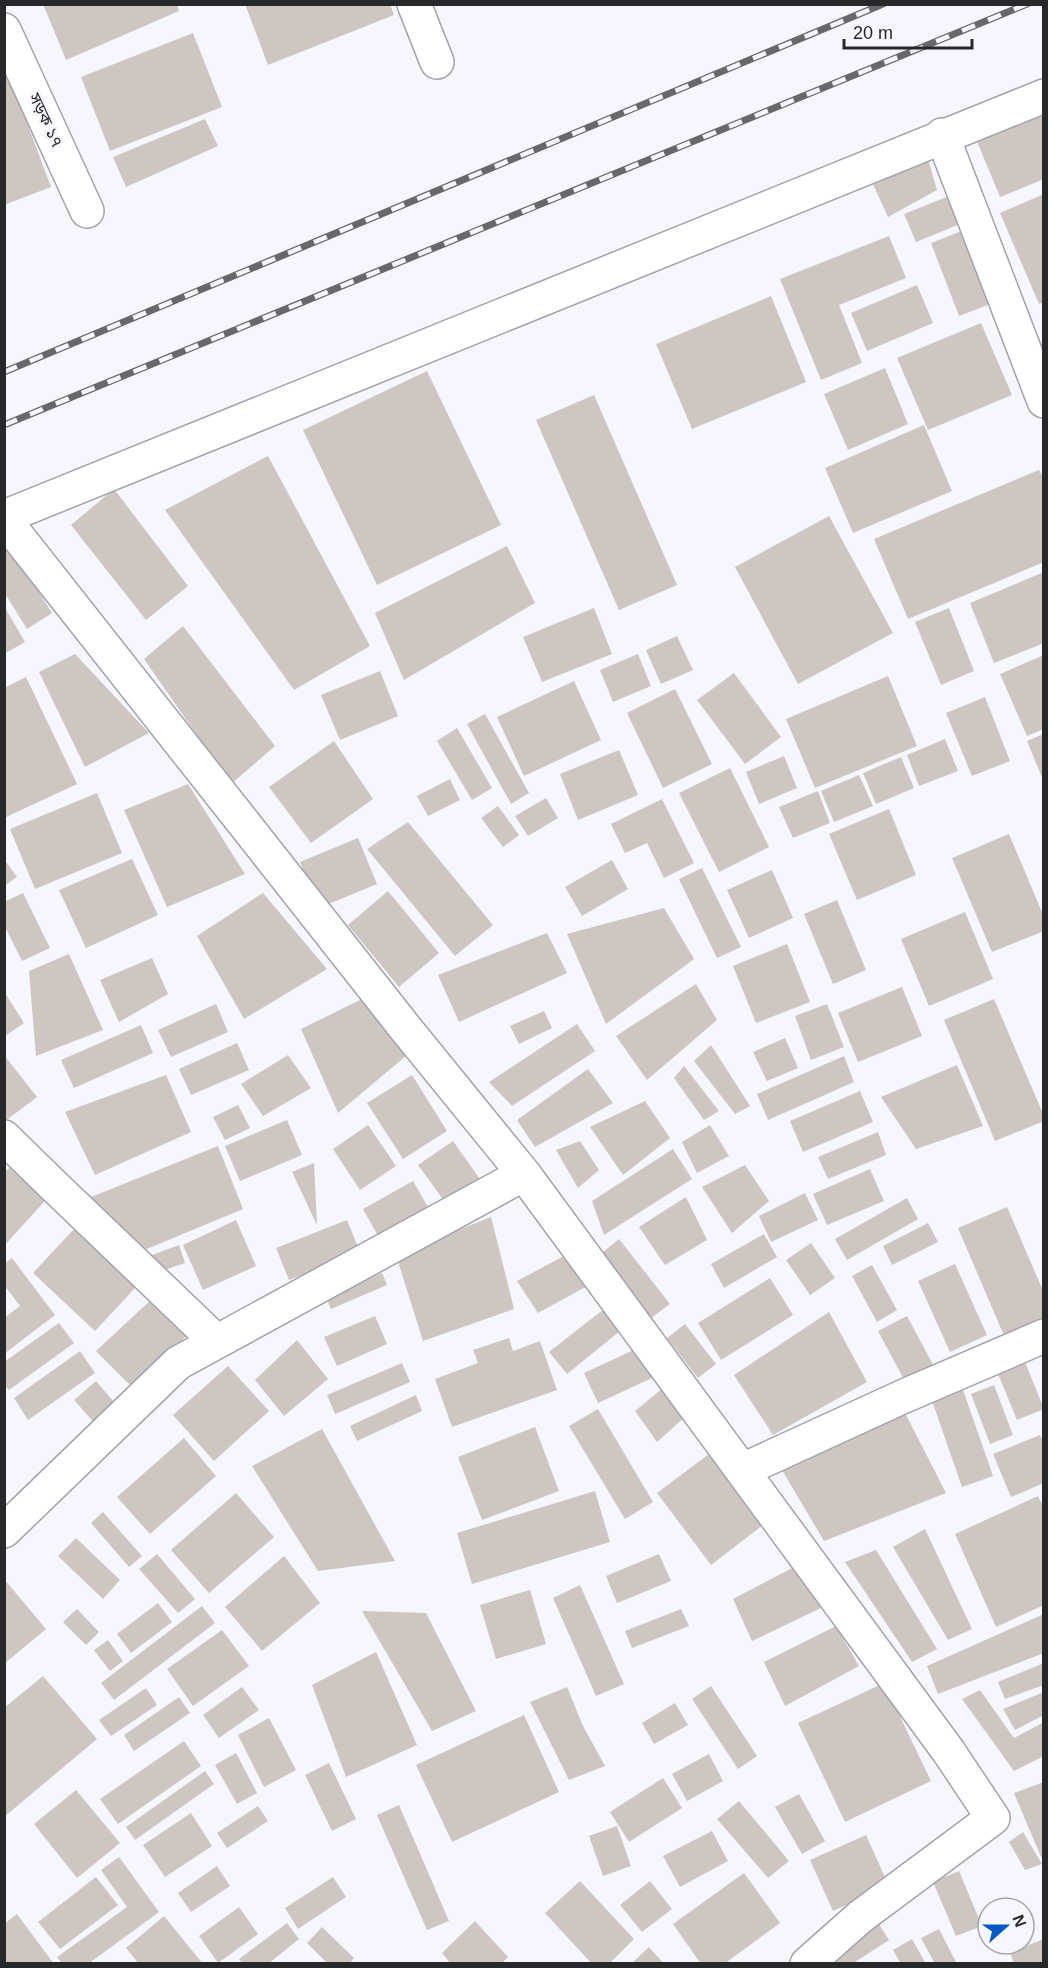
<svg xmlns="http://www.w3.org/2000/svg" width="1048" height="1968" font-family="Arial,'Noto Sans Bengali',sans-serif">
	<style>
		.building { fill: #cec6c1 }
		.lines { fill: none; stroke-linecap: round; stroke-linejoin: round }
		.minor-casing { stroke: #a4a3ab; stroke-width: 36 }
		.minor { stroke: #fff; stroke-width: 33 }
		.rail-casing { stroke: #68686c; stroke-width: 7 }
		.rail { stroke: #f6f6fe; stroke-width: 4.5; stroke-dasharray: 14; stroke-linecap: butt }
		.labels { text-anchor: middle; dominant-baseline: central; stroke-width: 6; stroke-linejoin: round; paint-order: stroke }
		.street-label { font-size: 16px; fill: #28282b; stroke: #f6f6fe }
	</style>
	<rect width="100%" height="100%" fill="#f6f6fe"/>
	<!-- building -->
	<path class="building" d="M43 4H177L179 11 66 60Z
		M245 4H390L394 15 268 65Z
		M193 33 222 107 110 151 81 77Z
		M7 69 51 187 4 205V70Z
		M1044 111V179L1000 197 976 139Z
		M205 119 218 146 126 187 113 157Z
		M928 159 937 190 888 217 872 182Z
		M954 194 965 222 916 242 904 214Z
		M1044 194V302L1039 304 1000 213Z
		M969 228 998 301 959 316 931 243Z
		M889 236 906 278 839 305 862 363 821 380 780 279Z
		M917 285 933 323 867 351 851 313Z
		M771 296 806 382 692 429 656 344Z
		M981 323 1012 395 928 430 897 358Z
		M885 368 908 424 848 450 824 394Z
		M427 371 501 525 377 585 303 430Z
		M594 395 677 585 619 610 536 420Z
		M924 425 952 491 853 533 825 468Z
		M268 456 370 646 294 690 165 510Z
		M1039 470 1044 479V562L908 619 874 539Z
		M114 489 188 586 146 620 71 525Z
		M829 516 893 633 798 684 735 567Z
		M6 539 52 613 27 629 4 592V540Z
		M507 546 535 603 404 680 375 613Z
		M1044 572V643L994 663 970 603Z
		M4 606 25 642 4 654Z
		M594 608 612 654 542 682 523 637Z
		M949 608 974 671 941 685 915 622Z
		M183 626 275 746 231 784 144 659Z
		M677 636 693 670 661 684 646 650Z
		M75 654 149 733 85 767 39 672Z
		M638 654 651 686 613 702 600 670Z
		M1044 655V729L1027 736 1000 674Z
		M380 671 398 716 340 740 321 695Z
		M734 673 781 737 745 764 697 700Z
		M888 676 917 746 815 788 786 719Z
		M26 677 77 784 4 818V688Z
		M574 681 601 740 524 776 497 717Z
		M675 689 712 764 663 788 627 713Z
		M985 697 1010 761 972 776 946 713Z
		M485 714 529 793 511 804 467 724Z
		M457 728 492 788 472 800 437 741Z
		M1043 734V780L1027 741Z
		M945 739 958 771 919 786 907 755Z
		M334 741 373 799 311 843 269 787Z
		M619 750 638 795 578 820 560 774Z
		M784 756 797 788 759 804 746 772Z
		M901 757 914 788 876 804 863 773Z
		M730 768 769 847 719 872 679 793Z
		M859 775 873 806 834 822 821 791Z
		M450 779 460 800 428 816 417 796Z
		M188 784 245 874 167 907 124 810Z
		M818 791 830 823 793 838 779 807Z
		M97 793 122 853 35 889 10 829Z
		M546 798 558 818 528 836 515 816Z
		M662 799 694 863 664 878 647 843 625 853 611 824Z
		M498 806 519 835 503 847 481 818Z
		M889 809 916 875 857 900 829 834Z
		M408 822 493 925 455 956 367 849Z
		M1009 834 1044 917V931L992 952 952 858Z
		M358 838 377 884 319 908 300 862Z
		M4 859 17 877 4 886Z
		M132 859 158 915 86 948 59 890Z
		M612 860 628 889 582 916 565 887Z
		M702 868 741 947 717 958 679 879Z
		M772 870 793 918 749 938 727 890Z
		M388 891 439 953 399 987 348 925Z
		M23 893 50 948 22 961 4 925V902Z
		M263 893 327 969 244 1019 197 936Z
		M837 900 866 970 833 984 804 914Z
		M664 908 694 959 606 1024 567 934Z
		M965 912 993 979 929 1006 901 939Z
		M547 933 567 973 459 1022 438 975Z
		M787 944 810 1002 756 1023 733 966Z
		M69 954 103 1030 36 1056 29 971Z
		M152 958 168 994 119 1022 100 980Z
		M696 984 717 1020 647 1080 616 1036Z
		M902 987 922 1036 858 1062 838 1013Z
		M5 993 24 1023 5 1036Z
		M372 994 413 1050 338 1113 301 1029Z
		M994 999 1044 1116V1121L995 1141 944 1020Z
		M216 1004 228 1032 171 1057 158 1030Z
		M827 1004 844 1047 811 1060 795 1016Z
		M544 1011 552 1028 519 1044 510 1026Z
		M577 1024 595 1051 512 1106 489 1082Z
		M141 1025 153 1053 74 1088 61 1060Z
		M785 1038 798 1068 767 1081 753 1052Z
		M237 1043 249 1070 191 1095 179 1069Z
		M711 1045 750 1106 735 1114 694 1061Z
		M4 1055 37 1097 4 1122Z
		M288 1055 311 1088 263 1116 241 1084Z
		M844 1056 854 1082 768 1120 757 1094Z
		M957 1065 983 1126 916 1149 881 1097Z
		M684 1066 719 1111 704 1120 674 1078Z
		M588 1069 613 1103 535 1147 517 1120Z
		M166 1075 191 1132 95 1175 65 1112Z
		M412 1075 447 1131 403 1159 367 1103Z
		M860 1091 873 1122 803 1152 790 1121Z
		M645 1101 670 1138 623 1175 590 1127Z
		M238 1105 250 1128 225 1140 213 1117Z
		M287 1120 302 1155 240 1181 225 1146Z
		M368 1125 396 1166 360 1190 333 1149Z
		M710 1125 729 1156 697 1173 682 1142Z
		M878 1132 886 1155 828 1179 818 1157Z
		M453 1141 480 1179 445 1202 418 1165Z
		M580 1141 599 1170 578 1188 556 1150Z
		M218 1146 243 1209 142 1251 91 1197Z
		M673 1149 692 1179 604 1235 592 1201Z
		M17 1160 53 1192 4 1246V1173Z
		M314 1163 317 1225 292 1172Z
		M745 1165 769 1201 732 1233 702 1187Z
		M870 1169 884 1201 827 1225 813 1194Z
		M413 1181 432 1214 382 1243 363 1209Z
		M805 1193 818 1220 771 1242 759 1216Z
		M686 1197 707 1240 665 1265 639 1227Z
		M907 1198 918 1219 847 1260 835 1239Z
		M1007 1207 1044 1293V1321L1005 1338 958 1228Z
		M491 1217 514 1309 423 1341 396 1255Z
		M236 1220 256 1266 203 1290 183 1245Z
		M347 1220 360 1252 289 1280 276 1248Z
		M928 1223 938 1242 892 1265 883 1246Z
		M75 1228 136 1287 95 1331 33 1273Z
		M764 1234 777 1257 724 1288 711 1264Z
		M619 1239 670 1304 651 1318 603 1252Z
		M811 1243 835 1278 810 1295 786 1260Z
		M179 1245 185 1263 147 1276 141 1259Z
		M562 1257 591 1284 538 1313 517 1281Z
		M12 1258 55 1315 4 1354V1318L20 1306 4 1285V1264Z
		M955 1264 987 1335 950 1352 918 1281Z
		M872 1265 897 1310 877 1322 852 1276Z
		M382 1273 387 1285 331 1309 326 1297Z
		M770 1278 793 1315 721 1360 698 1323Z
		M154 1297 190 1333 132 1387 96 1351Z
		M604 1309 620 1331 567 1374 549 1352Z
		M829 1312 867 1382 773 1435 734 1375Z
		M375 1316 387 1344 337 1366 324 1337Z
		M907 1316 937 1372 908 1387 878 1331Z
		M59 1323 74 1343 9 1390 4 1384V1362Z
		M685 1324 716 1364 698 1378 667 1338Z
		M509 1338 513 1351 540 1341 557 1390 452 1427 435 1379 478 1363 473 1350Z
		M297 1340 328 1379 284 1416 255 1380Z
		M638 1348 652 1378 598 1403 584 1373Z
		M80 1351 95 1373 28 1420 14 1398Z
		M1023 1357 1044 1409 1017 1420 996 1369Z
		M402 1363 410 1382 335 1414 327 1395Z
		M228 1366 269 1411 214 1461 173 1415Z
		M96 1381 119 1408 97 1426 74 1400Z
		M669 1383 687 1415 657 1442 635 1411Z
		M994 1385 1013 1435 990 1444 971 1394Z
		M962 1387 993 1476 962 1487 931 1398Z
		M416 1395 422 1411 357 1441 350 1426Z
		M598 1409 653 1502 625 1519 569 1426Z
		M903 1409 946 1493 824 1541 779 1465Z
		M535 1427 559 1491 482 1520 458 1457Z
		M322 1429 395 1561 318 1571 252 1466Z
		M1040 1435 1044 1443V1483L1011 1497 993 1454Z
		M184 1438 216 1476 150 1534 117 1497Z
		M709 1454 763 1525 711 1565 657 1493Z
		M595 1491 610 1542 472 1584 457 1533Z
		M236 1493 274 1537 209 1593 171 1550Z
		M1038 1496 1044 1508V1605L996 1627 955 1534Z
		M103 1512 142 1556 129 1567 91 1523Z
		M925 1529 972 1629 948 1640 893 1547Z
		M76 1538 120 1580 103 1599 58 1556Z
		M876 1550 937 1649 912 1662 845 1562Z
		M157 1554 195 1599 178 1613 139 1569Z
		M659 1554 671 1581 617 1603 606 1576Z
		M284 1556 320 1603 262 1651 225 1607Z
		M798 1565 821 1608 752 1641 733 1599Z
		M4 1579 46 1629 4 1664Z
		M580 1585 624 1684 596 1696 553 1598Z
		M530 1590 546 1644 496 1659 480 1605Z
		M158 1603 172 1622 131 1653 117 1634Z
		M202 1606 215 1623 114 1700 101 1683Z
		M77 1609 99 1632 86 1645 63 1622Z
		M681 1609 689 1626 632 1648 625 1631Z
		M362 1611 426 1613 476 1711 432 1731Z
		M1044 1614V1653L938 1694 927 1666Z
		M836 1626 859 1666 785 1706 764 1662Z
		M222 1630 249 1666 193 1706 167 1669Z
		M108 1640 123 1661 110 1671 94 1650Z
		M376 1652 417 1745 346 1777 312 1685Z
		M1044 1663V1685L1005 1699 998 1682Z
		M43 1676 97 1739 4 1817V1708Z
		M884 1683 931 1781 845 1822 798 1723Z
		M711 1686 757 1756 738 1769 692 1699Z
		M242 1687 259 1710 219 1738 203 1715Z
		M567 1687 583 1726 605 1766 569 1780 530 1702Z
		M146 1688 157 1705 111 1736 99 1720Z
		M980 1690 1014 1738 1044 1722V1756L1014 1771 962 1699Z
		M1044 1692V1715L1015 1730 1003 1709Z
		M179 1697 190 1713 134 1751 124 1735Z
		M675 1703 688 1725 654 1744 642 1723Z
		M524 1715 559 1792 452 1842 416 1765Z
		M269 1718 296 1770 264 1787 238 1735Z
		M184 1741 201 1766 118 1824 100 1799Z
		M236 1753 257 1793 237 1804 215 1765Z
		M709 1754 723 1781 687 1801 672 1774Z
		M329 1763 356 1819 332 1831 305 1775Z
		M205 1771 214 1784 135 1840 126 1827Z
		M663 1778 682 1808 629 1842 610 1812Z
		M1044 1782V1856L1041 1857 1014 1793Z
		M76 1790 120 1843 77 1878 34 1824Z
		M799 1794 825 1841 802 1854 775 1807Z
		M739 1801 789 1861 768 1878 717 1819Z
		M399 1805 449 1921 427 1930 377 1815Z
		M258 1806 268 1821 227 1848 217 1833Z
		M191 1813 212 1846 165 1877 143 1845Z
		M617 1826 631 1866 603 1876 589 1836Z
		M712 1831 728 1861 680 1887 663 1856Z
		M1023 1832 1042 1864 1025 1870 1009 1842Z
		M866 1835 889 1886 833 1911 810 1860Z
		M119 1857 159 1912 88 1964H62L57 1957 127 1907 101 1870Z
		M217 1866 230 1886 191 1912 178 1893Z
		M959 1871 982 1926 956 1936 933 1882Z
		M744 1873 780 1923 724 1964H701L673 1924Z
		M96 1877 118 1905 60 1949 38 1922Z
		M333 1877 346 1897 298 1929 285 1908Z
		M580 1881 634 1939 609 1964H592L545 1913Z
		M650 1881 672 1909 642 1932 620 1905Z
		M239 1907 258 1934 218 1963 199 1936Z
		M17 1914 54 1964H4V1924Z
		M164 1916 203 1964H139L126 1948Z
		M475 1921 508 1957 501 1964H451L442 1953Z
		M287 1923 299 1939 268 1964H243L239 1959Z
		M878 1923 889 1940 852 1964H816Z
		M322 1927 354 1958 349 1964H328L307 1943Z
		M939 1929 957 1964H935L921 1938Z
		M912 1939 926 1964H901L893 1950Z
		M1044 1939V1964H1014L1010 1952Z
		M649 1947 664 1964H631Z"/>
	<g class="lines">
		<!-- minor casing -->
		<g class="minor-casing">
			<path id="minor" d="M414 4 437 62
				M4 30 87 211
				M942 135 1044 401
				M4 517 1044 96
				M4 519 406 1029 524 1174
				M4 1137 51 1183 216 1341
				M743 1470 902 1397 1044 1336
				M4 1531 178 1363 524 1174 949 1752 993 1818 860 1917 807 1964"/>
		</g>
		<!-- minor -->
		<use href="#minor" class="minor"/>
		<!-- rail casing -->
		<g class="rail-casing">
			<path id="rail" d="M4 372 883 4
				M4 425 1027 4"/>
		</g>
		<!-- rail -->
		<use href="#rail" class="rail"/>
	</g>
	<g class="labels">
		<!-- street labels -->
		<g class="street-label">
			<text transform="translate(46 120) rotate(65)">সড়ক ১৭</text>
		</g>
	</g>
	<!-- border -->
	<rect width="1048" height="1968" fill="none" stroke="#28282b" stroke-width="12"/>
	<!-- north arrow -->
	<g transform="translate(1006 1926) rotate(69)"><circle r="28" fill="#f6f6fe" stroke="#a4a4aa" stroke-width="1.5"/>
	<path d="M0-4.5L10 22L0 15L-10 22Z" fill="#0659c3"/>
	<text y="-9" font-size="16" font-weight="bold" text-anchor="middle" fill="#28282b">N</text>
	</g>
	<!-- scale -->
	<path d="M844 39v9h128v-9" fill="none" stroke="#28282b" stroke-width="3"/>
	<text x="853" y="39" font-size="18" fill="#28282b" stroke="#f6f6fe" stroke-width="4.5" paint-order="stroke">20 m</text>
</svg>
